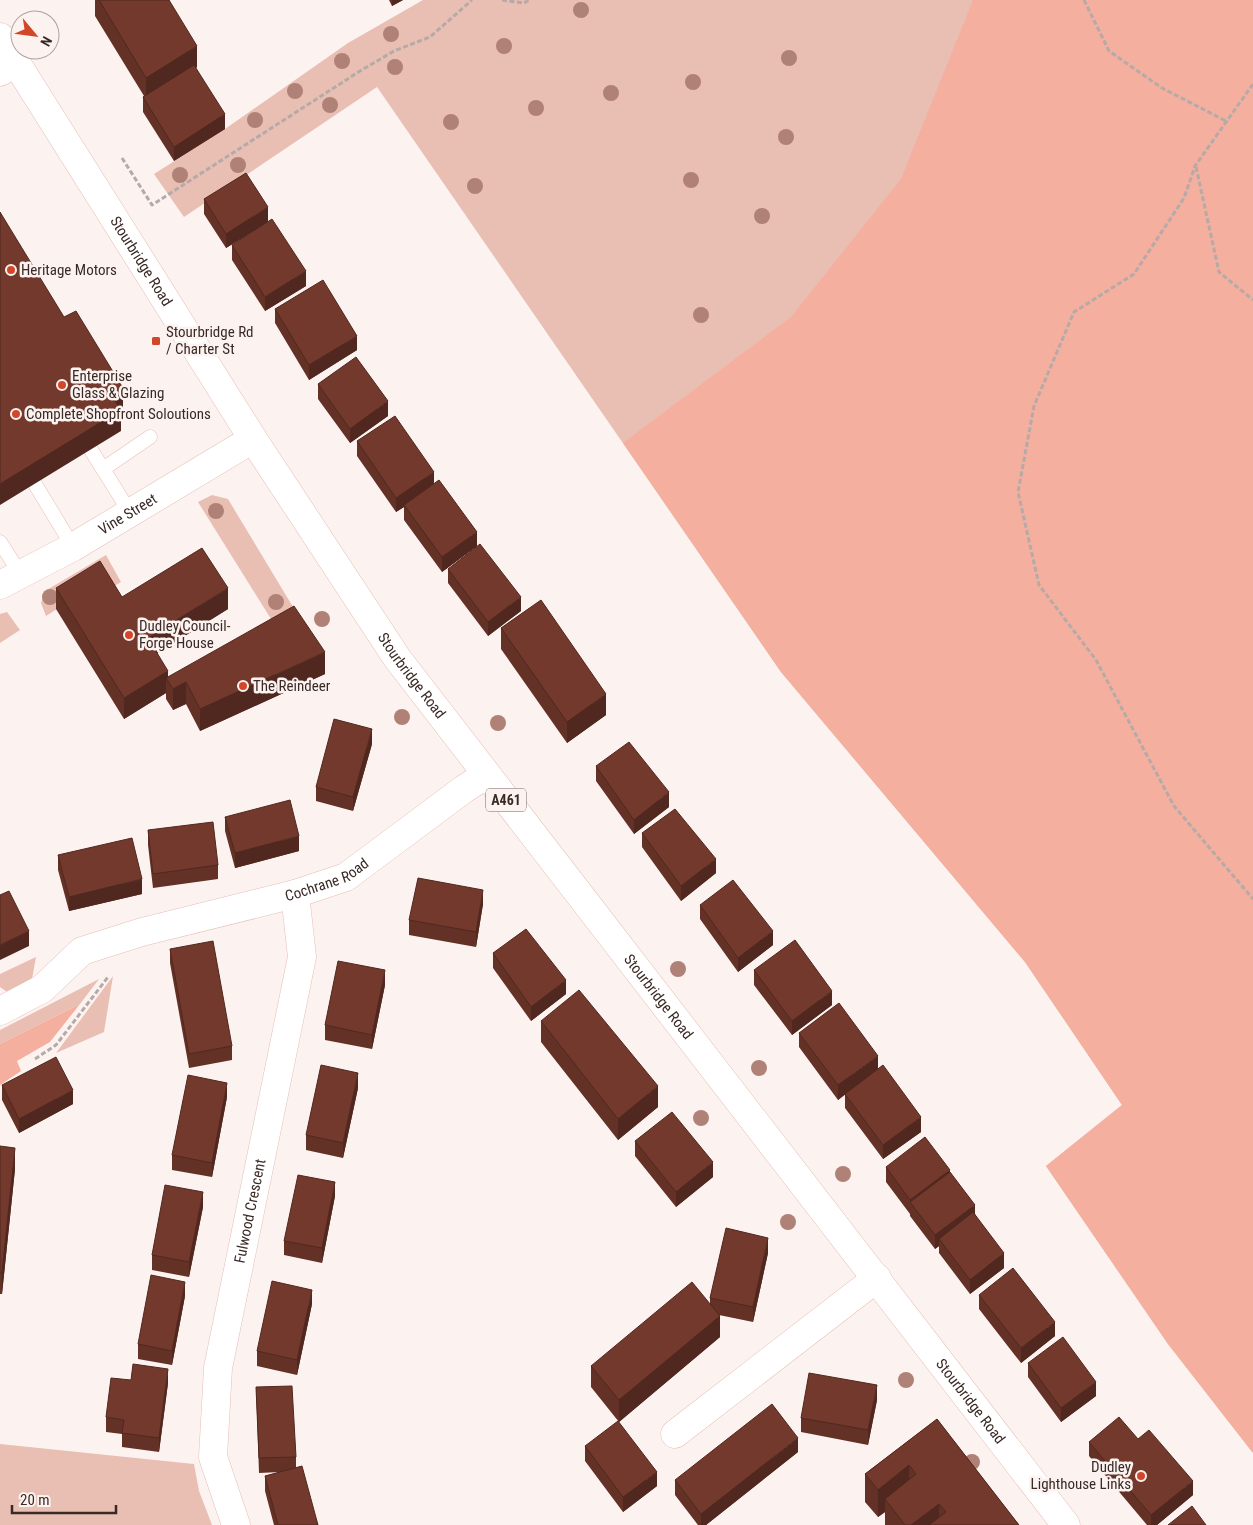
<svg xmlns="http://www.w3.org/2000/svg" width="1253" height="1525" font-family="'Roboto Condensed',sans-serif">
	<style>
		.green { fill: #e9beb3 }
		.forest { fill: #f4af9f }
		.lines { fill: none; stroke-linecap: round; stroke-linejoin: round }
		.service-casing { stroke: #e7beb5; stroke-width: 15 }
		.minor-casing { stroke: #e7beb5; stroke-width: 29 }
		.primary-casing { stroke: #e7beb5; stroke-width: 29 }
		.path { stroke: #b5aaa7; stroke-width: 3; stroke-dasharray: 5 2.5; stroke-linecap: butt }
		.service { stroke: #fff; stroke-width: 14 }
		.minor { stroke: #fff; stroke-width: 28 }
		.primary { stroke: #fff; stroke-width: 28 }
		.tree { fill: #b08177 }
		.wall { fill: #633126 }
		.shaded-wall { fill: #50281f }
		.building { fill: #73392c; stroke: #50281f }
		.poi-dot { fill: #d2472a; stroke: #fcf3f1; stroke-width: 2 }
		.labels { text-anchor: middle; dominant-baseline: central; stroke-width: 5; stroke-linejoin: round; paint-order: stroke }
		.shield { fill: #fcf3f1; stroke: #746663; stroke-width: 1 }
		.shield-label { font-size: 14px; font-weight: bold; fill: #3a2a26 }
		.street-label { font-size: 15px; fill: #3a2a26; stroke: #fcf3f1 }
		.poi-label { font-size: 15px; fill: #3a2a26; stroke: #fcf3f1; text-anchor: start }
	</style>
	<rect width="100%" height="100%" fill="#fcf3f1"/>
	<!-- green -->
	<path class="green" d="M423 0H1253V1453L1168 1344 1046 1166 1122 1105 1025 962 781 672 377 87 184 217 154 174 225 129 348 43Z
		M212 495 228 499 293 607 271 619 198 502Z
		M106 555 121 582 106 591 99 582 46 616 41 603 45 591Z
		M7 612 20 630 0 643V614Z
		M36 957 32 979 7 992 0 987V974Z
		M113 976 104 1032 56 1053Z
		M99 979 80 1004 0 1044V1030Z
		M0 1444 194 1464 199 1491 212 1525H0Z"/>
	<!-- forest -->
	<path class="forest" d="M973 0H1253V1453L1168 1344 1046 1166 1122 1105 1025 962 781 672 623 443 791 317 901 179Z
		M80 1004 50 1042 17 1061 21 1071 0 1085V1044Z"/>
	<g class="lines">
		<!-- service casing -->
		<g class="service-casing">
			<path id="service" d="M91 450 131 514
				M103 469 150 437
				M35 484 73 547
				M0 542 21 575"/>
		</g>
		<!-- minor casing -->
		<g class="minor-casing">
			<g id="minor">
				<path d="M0 72 16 62"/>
				<path id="s1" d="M0 585 73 547 253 439"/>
				<path id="s2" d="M0 1011 42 989 82 951 142 932 295 894 346 877 464 789 486 775"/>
				<path d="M675 1434 877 1278"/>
				<path id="s3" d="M236 1525 213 1457 218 1368 302 957 295 894"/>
			</g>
		</g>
		<!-- primary casing -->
		<g class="primary-casing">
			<g id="primary">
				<path id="s4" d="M0 37 253 439 397 658 1066 1525"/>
			</g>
		</g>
		<!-- path -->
		<path class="path" d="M502 0 524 3 529 0
			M1084 0 1109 51 1162 88 1228 122
			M1253 84 1195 166 1184 198 1134 274 1074 312 1034 406 1018 492 1039 585 1096 660 1174 806 1253 899
			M122 158 152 205 360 71 394 51 430 37 472 0
			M1196 167 1219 272 1253 300
			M35 1059 56 1045 108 977"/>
		<!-- service -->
		<use href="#service" class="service"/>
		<!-- minor -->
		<use href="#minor" class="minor"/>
		<!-- primary -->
		<use href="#primary" class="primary"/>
	</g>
	<!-- trees -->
	<g class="tree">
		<circle cx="581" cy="10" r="8"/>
		<circle cx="391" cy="34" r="8"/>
		<circle cx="504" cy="46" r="8"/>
		<circle cx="789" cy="58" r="8"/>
		<circle cx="342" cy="61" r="8"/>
		<circle cx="395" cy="67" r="8"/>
		<circle cx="693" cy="82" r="8"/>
		<circle cx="295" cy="91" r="8"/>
		<circle cx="611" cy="93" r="8"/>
		<circle cx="330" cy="105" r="8"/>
		<circle cx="536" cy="108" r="8"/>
		<circle cx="255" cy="120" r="8"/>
		<circle cx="451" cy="122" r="8"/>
		<circle cx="786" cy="137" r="8"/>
		<circle cx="238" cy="165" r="8"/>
		<circle cx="180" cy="175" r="8"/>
		<circle cx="691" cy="180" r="8"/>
		<circle cx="475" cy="186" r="8"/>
		<circle cx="762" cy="216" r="8"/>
		<circle cx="701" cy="315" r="8"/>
		<circle cx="216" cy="511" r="8"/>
		<circle cx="50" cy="597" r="8"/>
		<circle cx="276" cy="602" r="8"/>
		<circle cx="322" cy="619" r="8"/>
		<circle cx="402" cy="717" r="8"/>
		<circle cx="498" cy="723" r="8"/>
		<circle cx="678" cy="969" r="8"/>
		<circle cx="759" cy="1068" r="8"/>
		<circle cx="701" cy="1118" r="8"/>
		<circle cx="843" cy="1174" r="8"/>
		<circle cx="788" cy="1222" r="8"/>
		<circle cx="906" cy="1380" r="8"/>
		<circle cx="972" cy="1462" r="8"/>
	</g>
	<!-- wall -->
	<path class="wall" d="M95 0H169L197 67 196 68 225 129 174 161 143 112V97L144 96 95 16Z
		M389 0H403L392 6Z
		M204 199 268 222 226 248 204 214Z
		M232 245 306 286 265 311 232 260Z
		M275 309 357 350 309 380 275 323Z
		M318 384 388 416 350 443 318 399Z
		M357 441 434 484 477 546 442 572 404 520V507L396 512 357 456Z
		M448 569 521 611 488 636 448 583Z
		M56 588 122 597 228 609 157 653 168 677 325 674 200 731 186 704 173 710 166 699V693L124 719 56 609Z
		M501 628 606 715 567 743 501 649Z
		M372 744 353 811 316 801V787Z
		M596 766 669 807 634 834 596 781Z
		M225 817 299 851 235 868 225 831Z
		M148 830 218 865V879L153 888 148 845Z
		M642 833 716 873 681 901 642 847Z
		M58 855 142 894 69 911 58 870Z
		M483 904 476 947 409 935V920Z
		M700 905 773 945 738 972 700 919Z
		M170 949 232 1046V1060L189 1068 170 963Z
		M493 953 566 994 531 1021 493 968Z
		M754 970 832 1005 792 1035 754 985Z
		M385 985 372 1049 325 1040V1025Z
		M541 1021 658 1107 618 1140 541 1042Z
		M799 1033 921 1132 883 1159 845 1108V1094L838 1100 799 1047Z
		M2 1085 73 1104 19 1133 2 1100Z
		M358 1088 343 1158 306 1150V1135Z
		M227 1097 212 1177 172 1170V1155Z
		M635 1141 713 1177 676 1207 635 1156Z
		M0 1146 15 1169 2 1294H0Z
		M886 1167 950 1172 975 1214 1004 1268 970 1294 939 1253V1246L935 1249 910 1216V1214L886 1182Z
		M335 1196 322 1263 284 1255V1241Z
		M203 1207 189 1277 152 1270V1255Z
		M768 1253 753 1322 719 1315 720 1337 619 1422 591 1387V1366L710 1304V1298Z
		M979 1295 1055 1336 1021 1363 979 1309Z
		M185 1296 172 1365 138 1359V1344Z
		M312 1304 297 1375 257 1366V1351Z
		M1028 1363 1096 1396 1061 1422 1028 1377Z
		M131 1380 168 1383 159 1452 122 1447V1434L106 1432V1417Z
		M256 1387 296 1457V1468L318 1525H274L265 1491V1476L280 1472 259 1473Z
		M877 1400 868 1445 801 1432V1418Z
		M937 1419 1019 1525H885V1512L878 1517 865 1502V1474Z
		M1089 1442 1193 1495 1157 1525H1147L1089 1456Z
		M585 1446 657 1486 623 1512 585 1461Z
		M798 1452 706 1525H698L675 1495V1480Z"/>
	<!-- shaded-wall -->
	<path class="shaded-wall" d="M392 0H403L392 6Z
		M197 46V67L146 99V78Z
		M225 114V129L174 161V147Z
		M268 207V222L226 248V234Z
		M306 271V286L265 311V297Z
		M357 336V350L309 380V365Z
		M123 388V409L121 410V431L0 505V484L111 395Z
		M388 401V416L350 443V429Z
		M434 472V486L404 505V507L396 512V498Z
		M477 532V546L442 572V557Z
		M228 588V609L148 659V638Z
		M521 597V611L488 636V622Z
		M325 652V674L200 731V709Z
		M168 671V681L166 678V693L124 719V698Z
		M186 682V704L173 710V689Z
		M606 694V715L567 743V722Z
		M372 729V744L353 811V797Z
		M669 792V807L634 834V820Z
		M299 836V851L235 868V853Z
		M716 859V873L681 901V886Z
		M142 879V894L69 911V897Z
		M483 890V904L476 947V932Z
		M29 931V946L0 960V945Z
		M773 931V945L738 972V958Z
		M385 970V985L372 1049V1035Z
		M566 980V994L531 1021V1007Z
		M832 991V1005L792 1035V1021Z
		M878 1056V1070L838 1100V1085Z
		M358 1073V1088L343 1158V1143Z
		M227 1083V1097L212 1177V1163Z
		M658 1086V1107L618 1140V1119Z
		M73 1090V1104L19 1133V1119Z
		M921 1117V1132L883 1159V1145Z
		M15 1148V1169L2 1294V1273Z
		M713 1162V1177L676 1207V1192Z
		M950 1170V1185L910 1202V1214V1200Z
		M335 1182V1196L322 1263V1248Z
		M203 1192V1207L189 1277V1262Z
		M975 1205V1219L939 1239V1246L935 1249V1235Z
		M768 1238V1253L753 1322V1307Z
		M1004 1253V1268L970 1294V1280Z
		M185 1282V1296L172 1365V1351Z
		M312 1290V1304L297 1375V1360Z
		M720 1316V1337L619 1422V1400Z
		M1055 1322V1336L1021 1363V1348Z
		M168 1369V1383L159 1452V1438Z
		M1096 1382V1396L1061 1422V1408Z
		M877 1385V1400L868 1445V1430Z
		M798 1438V1452L706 1525H701V1514Z
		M909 1465V1493L885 1499V1512L878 1517V1490Z
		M657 1472V1486L623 1512V1497Z
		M1193 1481V1495L1157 1525H1151V1515Z
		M939 1504V1525H911Z"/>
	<!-- building -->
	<path class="building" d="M99 0H169L197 46 146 78Z
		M194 65 225 114 174 147 143 97Z
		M246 173 268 207 226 234 204 199Z
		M0 212 64 317 76 311 123 388 111 395 121 410 0 484Z
		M272 219 306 271 265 297 232 245Z
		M323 280 357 336 309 365 275 309Z
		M356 357 388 401 350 429 318 384Z
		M395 416 434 472 396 498 357 441Z
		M439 480 477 532 442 557 404 505Z
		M480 544 521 597 488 622 448 569Z
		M202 548 228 588 148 638 168 671 124 698 56 588 100 561 122 597Z
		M541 600 606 694 567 722 501 628Z
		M294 606 325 652 200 709 186 682 173 689 166 678Z
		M334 719 372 729 353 797 316 787Z
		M629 742 669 792 634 820 596 766Z
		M290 800 299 836 235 853 225 817Z
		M675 809 716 859 681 886 642 833Z
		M213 822 218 865 153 874 148 830Z
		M132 838 142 879 69 897 58 855Z
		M418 878 483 890 476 932 409 920Z
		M733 880 773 931 738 958 700 905Z
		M9 891 29 931 0 945V895Z
		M526 929 566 980 531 1007 493 953Z
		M795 940 832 991 792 1021 754 970Z
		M213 941 232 1046 189 1054 170 949Z
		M338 961 385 970 372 1035 325 1025Z
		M579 990 658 1086 618 1119 541 1021Z
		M839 1003 878 1056 838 1085 799 1033Z
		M56 1057 73 1090 19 1119 2 1085Z
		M321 1065 358 1073 343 1143 306 1135Z
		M883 1065 921 1117 883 1145 845 1094Z
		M188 1075 227 1083 212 1163 172 1155Z
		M672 1112 713 1162 676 1192 635 1141Z
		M925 1137 950 1170 910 1200 886 1167Z
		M0 1146 15 1148 2 1273H0Z
		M950 1172 975 1205 935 1235 910 1202Z
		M298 1175 335 1182 322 1248 284 1241Z
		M165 1185 203 1192 189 1262 152 1255Z
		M973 1212 1004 1253 970 1280 939 1239Z
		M726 1228 768 1238 753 1307 710 1298Z
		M1013 1268 1055 1322 1021 1348 979 1295Z
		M151 1275 185 1282 172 1351 138 1344Z
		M272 1281 312 1290 297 1360 257 1351Z
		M692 1282 720 1316 619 1400 591 1366Z
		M1063 1337 1096 1382 1061 1408 1028 1363Z
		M133 1364 168 1369 159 1438 122 1433 124 1420 106 1417 111 1378 131 1380Z
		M809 1373 877 1385 868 1430 801 1418Z
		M292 1386 296 1457 259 1458 256 1387Z
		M772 1404 798 1438 701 1514 675 1480Z
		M1119 1417 1138 1439 1149 1430 1193 1481 1151 1515 1089 1442Z
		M937 1419 1019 1525H929L946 1512 939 1504 911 1525H905L885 1499 916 1474 909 1465 878 1490 865 1474Z
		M618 1421 657 1472 623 1497 585 1446Z
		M302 1466 318 1525H278L265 1476Z
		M1192 1506 1206 1525H1168Z"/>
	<!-- markers -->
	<g class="poi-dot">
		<circle cx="11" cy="270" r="5"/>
		<rect x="151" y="336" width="10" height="10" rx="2.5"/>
		<circle cx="62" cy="385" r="5"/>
		<circle cx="16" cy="414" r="5"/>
		<circle cx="129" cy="635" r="5"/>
		<circle cx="243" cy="686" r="5"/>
		<circle cx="1141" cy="1476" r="5"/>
	</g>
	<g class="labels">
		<!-- shield labels -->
		<rect class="shield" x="486" y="788.5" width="40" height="23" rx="4"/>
		<g class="shield-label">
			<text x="506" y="800">A461</text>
		</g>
		<!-- street labels -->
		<g class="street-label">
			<text stroke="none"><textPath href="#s4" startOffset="265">Stourbridge Road</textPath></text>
			<text stroke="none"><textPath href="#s1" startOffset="146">Vine Street</textPath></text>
			<text stroke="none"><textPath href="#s4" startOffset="760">Stourbridge Road</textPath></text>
			<text stroke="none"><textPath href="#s2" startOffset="358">Cochrane Road</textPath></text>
			<text stroke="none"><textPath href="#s4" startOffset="1165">Stourbridge Road</textPath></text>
			<text stroke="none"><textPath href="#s3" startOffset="321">Fulwood Crescent</textPath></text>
			<text stroke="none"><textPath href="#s4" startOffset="1676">Stourbridge Road</textPath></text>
		</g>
		<!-- poi labels -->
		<g class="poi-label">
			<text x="21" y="270">Heritage Motors</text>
			<text x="166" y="332">Stourbridge Rd<tspan x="166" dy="17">/ Charter St</tspan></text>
			<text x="72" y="376">Enterprise<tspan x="72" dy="17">Glass &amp; Glazing</tspan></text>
			<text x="26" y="414">Complete Shopfront Soloutions</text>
			<text x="139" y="626">Dudley Council-<tspan x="139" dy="17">Forge House</tspan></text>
			<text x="253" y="686">The Reindeer</text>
			<text x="1131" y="1467" text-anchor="end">Dudley<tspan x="1131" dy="17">Lighthouse Links</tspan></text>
		</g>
	</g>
	<!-- north arrow -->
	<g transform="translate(35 35) rotate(119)"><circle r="24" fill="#fcf3f1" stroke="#aea3a0"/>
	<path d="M0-4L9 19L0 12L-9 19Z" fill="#d2472a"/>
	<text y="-8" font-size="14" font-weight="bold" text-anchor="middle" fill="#3a2a26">N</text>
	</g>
	<!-- scale -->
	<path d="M12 1505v8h104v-8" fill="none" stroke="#3a2a26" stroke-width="2.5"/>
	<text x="20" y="1505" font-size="15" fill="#3a2a26" stroke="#fcf3f1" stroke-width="4" paint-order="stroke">20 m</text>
</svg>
